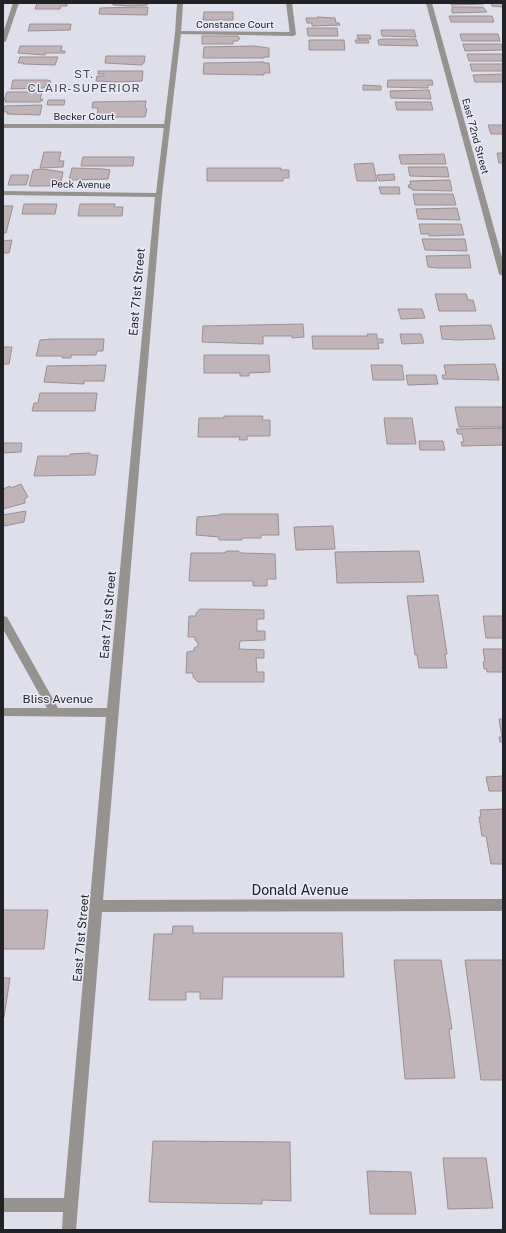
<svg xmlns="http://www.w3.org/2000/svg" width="506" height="1233" font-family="'Public Sans',sans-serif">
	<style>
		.building { fill: #c1b4b8; stroke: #9c8f93 }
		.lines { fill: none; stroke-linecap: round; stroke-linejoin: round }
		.lane { fill: #96928f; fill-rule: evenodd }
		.street { fill: #96928f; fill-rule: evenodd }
		.labels { text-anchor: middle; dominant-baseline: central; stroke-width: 3; stroke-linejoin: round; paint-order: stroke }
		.far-street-label { font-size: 10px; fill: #212226; stroke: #ebecf8 }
		.far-quarter-label { font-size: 12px; letter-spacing: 1px; fill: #464751; stroke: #ebecf8 }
		.street-label { font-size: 12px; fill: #212226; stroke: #ebecf8 }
		.near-street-label { font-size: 14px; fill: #212226; stroke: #ebecf8 }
	</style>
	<rect width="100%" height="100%" fill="#dedfeb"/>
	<!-- building -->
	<path class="building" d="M37 3H61L67 4V6H61L60 9H35Z
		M113 3H152L147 4V5L130 6 113 5Z
		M451 3H484V4L451 5Z
		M491 3H503V7L492 6Z
		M140 7H148L147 15 99 14 100 8Z
		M452 7H483L487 12 452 13Z
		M204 12H233V20H203Z
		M449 16H492L494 22H451Z
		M317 17 335 18 336 23H339L340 25 312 26V23H307L306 18H318Z
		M30 24H71L70 30 28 31Z
		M307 28H337L338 36H308Z
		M381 30H414L416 37 382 36Z
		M460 34H498L500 41H462Z
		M357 35H370L371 39H358Z
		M202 36H238L240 39H238V41H233V44H202Z
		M383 39H416L418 46 379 45 378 40Z
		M309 40H344L345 50H309Z
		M355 40H368L369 43H356Z
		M463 44H501L503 50 465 51Z
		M20 46H62L61 51H65V53H45V55L18 53Z
		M254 46 269 48V57H264V58H203L204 47Z
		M467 54H503V60H501L502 61H469Z
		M106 56H145L144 63H142V65L105 63Z
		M20 57H58L55 65 23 64 24 63H18Z
		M264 62V63H269L270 73H264V75L203 74 204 63Z
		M470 64H503V71H472Z
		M98 71H143L142 81 118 82 96 81 97 76H104V74H98Z
		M503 74V82H475L473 75Z
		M13 80H48L51 81 50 84H47L44 88 11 89Z
		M388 80H432L433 85H428V88L387 87Z
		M363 85 381 86V90H363Z
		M429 90 431 99 391 98 390 91Z
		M7 92H42L40 100 43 99 42 101 40 102H5L6 100H4Z
		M48 100H65L64 105H47Z
		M146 101 145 108 147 109 145 117H97L98 108H92L93 102Z
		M395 102H431L433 110H397Z
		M42 105 40 115 7 114 8 112H3L5 106Z
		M488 125H503V134H491Z
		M44 152H61L59 161H64L63 167 40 168Z
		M497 153H503V163H499Z
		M444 154 446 164H401L399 155Z
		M83 157H134L133 166H81Z
		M373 163 377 181H357L354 164Z
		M408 167H447L449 177 410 176Z
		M72 168 104 169 110 170 108 179 69 180Z
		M207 168H281V170H289V178H283V181H207Z
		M43 169 63 172 61 182H54L53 186H29L33 170Z
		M394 174 395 180 379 181 377 175Z
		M11 175H29L26 185H8Z
		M450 180 452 191 412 190V188H409L408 185H411L410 181Z
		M379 187H399L400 194H381Z
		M413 194H453L456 205H415Z
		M24 204H57L55 214H22Z
		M80 204H115L114 207H123L122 216H78Z
		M3 206H13L6 233H3Z
		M457 208 460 220 418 219 416 209Z
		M419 224H461L464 235 429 236V234H421Z
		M422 239H465L467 251 425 250Z
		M12 240 9 253H3V241Z
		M469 255 471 268H437L428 267 426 256Z
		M435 294H466L468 300H473L476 311H439Z
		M398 309H422L425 318 401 319Z
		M303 324 304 337 292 338V336H263V344L202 342 203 326Z
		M491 325 495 339 457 340 442 339 440 326Z
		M367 334H377V339H383V343H378L379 349H313L312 336H368Z
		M400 334H421L424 343 402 344Z
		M52 339H104L103 351H97L96 355H71V358H62L63 356H36L40 340Z
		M3 347H12L9 364H3Z
		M204 355H269L270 372 249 373V376H240V373H204Z
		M495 364 499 380 443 379 442 375H446L444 365Z
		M106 365 104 381H84V384L44 382 47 366Z
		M371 365H402L404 380H373Z
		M406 375H436L438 384 408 385Z
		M40 393H97L95 411H32L34 403H38Z
		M455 407H503V427H459Z
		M224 416H263L262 420H270V436H247V440H239L240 437H198L199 418H224Z
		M384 418H412L416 444H387Z
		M503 428V445L464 446H462L461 442H464L462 434H458L456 429Z
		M419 441H443L445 450H420Z
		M3 443H22L21 452 3 453Z
		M90 453V455H98L95 475 34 476 38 456H70V454Z
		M21 484 28 497 25 498V503L3 509V489L10 486 11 488Z
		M26 511 24 522 4 526 3 515Z
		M220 514H278L279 535H261V538H242V540H219V537L196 535 197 517 220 515Z
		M333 526 335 549 296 550 294 527Z
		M228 551H238L241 553 275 554 276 579H267V586H253V581H189L191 553H223Z
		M419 551 424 582 337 583 335 552Z
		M438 595 447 654H445L447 668H419L417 655H415L407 596Z
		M200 609 264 610V619H257V631H265V640L240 641 239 649 264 650V658H256L257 672H264V682H198L193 677V673H186L187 652 194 651V648L198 646V643L195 640V637H188L189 616H196V613Z
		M483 616H503V638H486Z
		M483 649H503V672H487V669H484L483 662H485Z
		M499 719H503V742H500L499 737H502Z
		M503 776V791H489L486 777Z
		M503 809V864H491L486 836H482L479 817H481L480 810Z
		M3 910H48L44 949H3Z
		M173 926H193V933H342L344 977H223L222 999H200V992H186V1000H149L154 934H172Z
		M394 960H441L452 1029H449L455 1078 405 1079Z
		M465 960H503V1080H481Z
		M3 978H10L4 1017H3Z
		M153 1141 290 1142 291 1201 262 1200V1204L149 1202Z
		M443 1158H486L493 1208 448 1209Z
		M367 1171 411 1172 416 1214H370Z"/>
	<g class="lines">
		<!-- lane -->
		<path class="lane" d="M178 31 293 32 296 34 293 36 176 34 175 33Z
			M3 124H166L169 126 166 128H3Z"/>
		<!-- street -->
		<path class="street" d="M13 3H19L6 41 3 43V33Z
			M177 3H183L181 33 162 195 103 900 503 899V911L102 912 76 1230H62L63 1212H3V1198H64L106 717 3 716V708H47L3 629V616L7 617 58 708H107L155 197 3 195V191L156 193 175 33Z
			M286 3H292L296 34 293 36 290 34Z
			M426 3H432L503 261V276L499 274Z"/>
	</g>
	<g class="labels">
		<!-- far-street labels -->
		<g class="far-street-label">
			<text x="235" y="24">Constance Court</text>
			<text x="84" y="116">Becker Court</text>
			<text transform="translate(476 136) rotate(75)">East 72nd Street</text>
			<text transform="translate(81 184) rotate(1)">Peck Avenue</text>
		</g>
		<!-- far-quarter labels -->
		<g class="far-quarter-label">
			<text x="84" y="74">ST.<tspan x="84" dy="14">CLAIR-SUPERIOR</tspan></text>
		</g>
		<!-- street labels -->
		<g class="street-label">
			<text transform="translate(137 292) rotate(-85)">East 71st Street</text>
			<text transform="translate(108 615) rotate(-85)">East 71st Street</text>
			<text x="58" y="699">Bliss Avenue</text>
			<text transform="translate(81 938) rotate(-85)">East 71st Street</text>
		</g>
		<!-- near-street labels -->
		<g class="near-street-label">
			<text x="300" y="890">Donald Avenue</text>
		</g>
	</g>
	<!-- border -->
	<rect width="506" height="1233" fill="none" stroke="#212226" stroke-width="8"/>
</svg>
